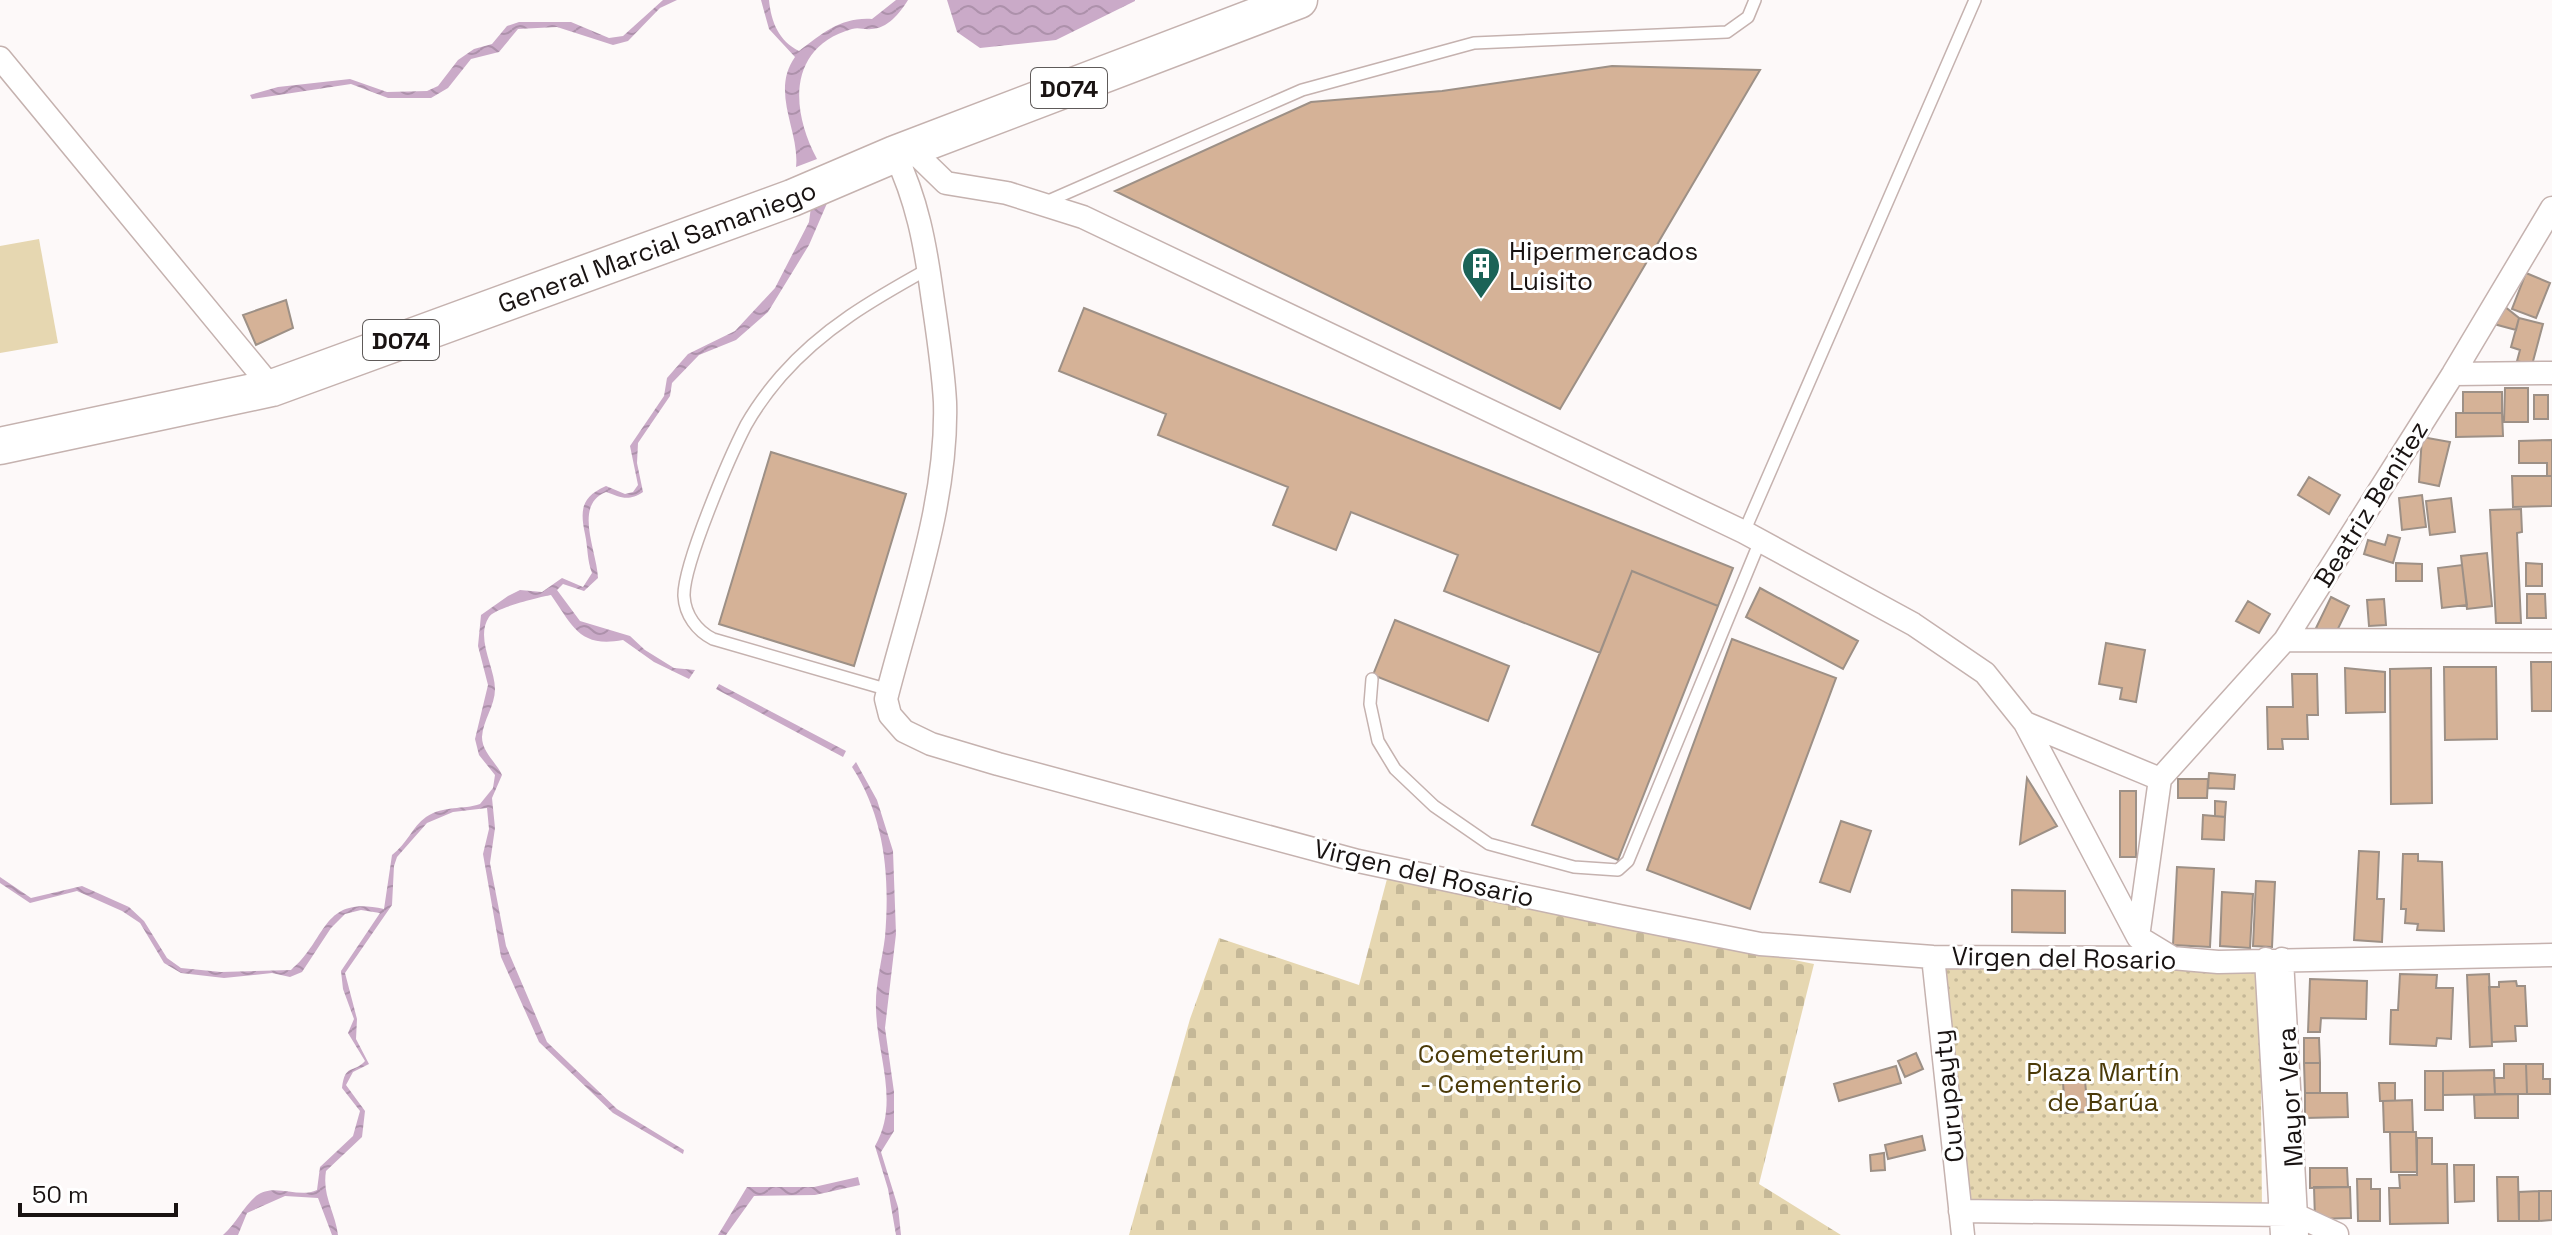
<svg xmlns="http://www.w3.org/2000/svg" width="2552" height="1235" font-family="'Space Grotesk',sans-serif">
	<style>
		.grass { fill: #e6d7b1 }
		.cemetery { fill: url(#cemetery-stones) }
		.park { fill: url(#park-dots) }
		.water { fill: url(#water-waves) }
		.building { fill: #d5b297; stroke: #9d9086; stroke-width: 2 }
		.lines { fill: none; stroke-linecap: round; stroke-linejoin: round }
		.service-casing { stroke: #c5b2af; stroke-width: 14 }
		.minor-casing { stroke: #c5b2af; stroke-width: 25 }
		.primary-casing { stroke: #c5b2af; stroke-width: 39 }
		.service { stroke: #fff; stroke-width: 11 }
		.minor { stroke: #fff; stroke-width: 22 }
		.primary { stroke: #fff; stroke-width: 36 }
		.labels { text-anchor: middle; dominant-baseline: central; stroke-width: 6; stroke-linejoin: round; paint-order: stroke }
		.shield { fill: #fff; stroke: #5e5a59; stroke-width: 2 }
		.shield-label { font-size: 24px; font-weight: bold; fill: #191312 }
		.street-label { font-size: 26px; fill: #191312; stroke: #fff }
		.poi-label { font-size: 26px; fill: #191312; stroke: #fff; text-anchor: start }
		.park-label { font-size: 26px; fill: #4b3a08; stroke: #fff }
	</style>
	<defs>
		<pattern id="cemetery-stones" width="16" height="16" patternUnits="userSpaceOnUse" patternTransform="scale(2)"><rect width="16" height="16" fill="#e6d7b1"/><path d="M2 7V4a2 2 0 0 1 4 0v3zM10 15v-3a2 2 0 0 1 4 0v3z" fill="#c5b897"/></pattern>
		<pattern id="park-dots" width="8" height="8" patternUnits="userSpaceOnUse" patternTransform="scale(2)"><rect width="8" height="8" fill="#e6d7b1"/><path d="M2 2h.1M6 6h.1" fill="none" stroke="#c5b897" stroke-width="1.8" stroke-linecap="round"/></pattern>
		<pattern id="water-waves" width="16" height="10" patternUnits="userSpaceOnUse" patternTransform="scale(2)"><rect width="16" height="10" fill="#caaac8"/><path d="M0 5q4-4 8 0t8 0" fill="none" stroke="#ad91ab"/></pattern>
	</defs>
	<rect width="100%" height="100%" fill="#fdf9f9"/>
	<!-- grass -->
	<path class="grass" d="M39 239 58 343 0 353V246Z"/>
	<!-- cemetery -->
	<path class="cemetery" d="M1387 879 1814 964 1759 1184 1841 1235H1129L1190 1019 1219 938 1359 985Z"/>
	<!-- park -->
	<path class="park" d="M1937 961 2260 968 2262 1209 1972 1203Z"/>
	<!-- water -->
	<path class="water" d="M663 0H677L660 8 628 41 613 45 557 27 518 29 499 52 471 59 448 88 431 98H388L351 84 252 99 250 95 278 87 350 79 387 92 427 91 438 86 458 60 474 49 492 44 507 26 519 22H571L609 38 623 36Z
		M761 0H769C771 22 779 41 799 51 823 33 841 17 872 19L896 0H908C900 13 887 29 871 29 864 30 859 27 852 29 788 47 790 109 817 159L796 167C800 131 770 92 795 57L769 29Z
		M947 0H1135V1L1056 40 980 48 957 32Z
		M828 201 809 245 768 312 736 340 699 355 672 383 670 396 638 443 637 463 643 492C628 502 620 497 606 492 573 505 597 551 598 578L584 591 563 584 557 590 580 621 630 636 645 650 674 668 695 670 689 679 654 662 623 640C579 648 573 626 551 595 540 597 494 608 489 617 475 638 495 667 495 689 495 706 483 720 482 737 482 752 496 762 502 775L492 798 495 828 490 863 506 946 547 1042 617 1109 684 1150 683 1154 613 1113 539 1042 501 957 483 854 489 829 487 808 453 812 427 823 397 857 394 866 392 905 345 973 357 1019 356 1039 369 1064 353 1072 346 1085 365 1111 362 1137 326 1171C322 1196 335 1211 338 1235H332L318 1198 285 1196 247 1213 238 1235H223C236 1224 243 1207 256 1196 274 1182 298 1199 317 1190L320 1167 353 1136 360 1111 342 1088C345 1063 353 1074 365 1061L348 1033 354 1019 343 989 341 971 380 913 361 910 345 914 331 928 302 972 290 977 272 973 224 978 181 973 164 963 140 923 122 911 77 891 30 903 0 883V877L31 898 82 886 129 907 144 921 167 958 181 968 221 972 291 970C328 939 321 895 384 909L392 855C407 844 412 827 426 817 444 805 463 810 480 804L493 788 495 775 479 755 475 739 488 685 478 646 481 615 508 596 520 590 542 592 562 578 583 587 592 573C587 560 588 548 585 534 580 510 581 497 606 486L625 494 633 492 638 485 630 446 664 396 667 378 688 354 735 331 775 288 809 222 811 207Z
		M719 684 846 751 843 757 716 689Z
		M856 762 877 800 893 851 896 934 885 1028 894 1092V1131L881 1152 898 1207 901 1235H896L888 1189 875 1146C900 1103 877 1056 876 1009 875 985 882 961 885 937 890 876 885 818 852 767Z
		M858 1177 860 1185 815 1195 754 1196 726 1235H718L747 1187H814Z"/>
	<!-- building -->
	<path class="building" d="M1612 66 1760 70 1560 409 1115 191 1311 102 1442 91Z
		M2526 273 2550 283 2536 318 2512 309Z
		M286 300 293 328 256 345 243 315Z
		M2504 306 2519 318 2516 330 2494 324Z
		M1084 308 1733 568 1718 606 1632 571 1600 653 1444 591 1458 555 1351 512 1336 550 1273 525 1288 487 1158 435 1166 414 1059 371Z
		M2519 318 2543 324 2532 365 2517 361 2520 350 2511 347Z
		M2505 388H2528V422H2504Z
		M2463 392H2502V413H2463Z
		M2534 395H2548V419H2534Z
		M2456 413H2502L2503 436 2456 437Z
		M2422 437 2450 442 2439 486 2419 482Z
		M2552 440V476H2547V463H2519V441Z
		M771 452 906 494 854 666 719 624Z
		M2512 476H2552V506L2513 507Z
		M2309 477 2340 495 2329 514 2298 495Z
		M2422 495 2426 527 2402 530 2399 498Z
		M2451 498 2455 532 2430 535 2426 501Z
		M2521 509 2522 532 2517 533 2521 623H2496L2490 510Z
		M2388 535 2400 538 2393 563 2364 554 2368 540 2385 545Z
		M2487 553 2492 606 2467 609 2461 556Z
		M2396 563 2422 564V581H2396Z
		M2526 563 2542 564V586H2526Z
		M2462 565 2467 605 2442 608 2438 568Z
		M1632 571 1718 606 1618 860 1532 825Z
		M1760 588 1858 641 1843 669 1746 617Z
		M2527 594H2545L2546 618H2527Z
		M2331 597 2349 606 2334 637 2316 628Z
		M2384 599 2386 625 2369 626 2367 600Z
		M2248 601 2270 614 2259 633 2236 621Z
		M1395 620 1509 666 1488 721 1373 675Z
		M1732 639 1836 678 1750 909 1647 870Z
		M2106 643 2145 650 2136 702 2120 699 2122 688 2099 684Z
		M2531 662H2552V711H2532Z
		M2444 667H2496L2497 739 2445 740Z
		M2345 668 2385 672V712L2346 713Z
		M2431 668 2432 803 2391 804 2390 669Z
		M2292 674H2317L2318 715H2307L2308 739H2282L2283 749H2268L2267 707H2293Z
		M2209 773 2235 775 2234 789 2208 788Z
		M2027 778 2057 826 2020 844Z
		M2178 779H2208L2207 798H2178Z
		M2120 791H2136V857H2120Z
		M2215 801 2226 802 2225 817 2215 816Z
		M2203 815 2225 817 2224 840 2202 839Z
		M1841 821 1871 831 1850 892 1820 882Z
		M2359 851 2379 852 2377 899H2384L2382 942 2354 940Z
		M2403 854H2418V861L2442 862 2444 931 2417 930 2418 924 2405 923 2406 909H2401Z
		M2177 867 2214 869 2210 947 2173 945Z
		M2256 881 2275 882 2272 947 2253 946Z
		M2012 890 2065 891V933L2012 932Z
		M2222 892 2253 894 2250 948 2220 946Z
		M2400 974 2437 975 2436 988H2453L2451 1039 2437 1038 2436 1046 2390 1044 2391 1010H2398Z
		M2489 974 2492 1046 2470 1047 2467 975Z
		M2310 979 2367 981 2366 1019 2321 1018 2320 1032H2308Z
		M2516 981 2517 986H2525L2527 1026H2515L2516 1041 2492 1042 2489 987H2499V982Z
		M2304 1038H2319L2320 1063H2304Z
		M1916 1053 1923 1069 1905 1077 1898 1061Z
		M2304 1063H2320V1093H2305Z
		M2504 1064H2526L2527 1094H2495L2494 1078H2504Z
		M2526 1064H2543V1079H2550V1094H2527Z
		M1896 1066 1901 1083 1839 1101 1834 1084Z
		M2494 1070 2495 1094 2443 1095V1071Z
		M2425 1071H2443V1110H2425Z
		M2085 1081 2088 1112 2065 1113 2063 1082Z
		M2379 1083H2395V1101H2380Z
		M2305 1093H2347L2348 1117 2305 1118Z
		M2518 1094V1118H2475L2474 1095Z
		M2412 1100 2413 1132H2384L2383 1101Z
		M2390 1132H2416L2417 1172H2391Z
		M1922 1136 1925 1150 1888 1159 1885 1145Z
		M2417 1138H2432V1164H2447L2448 1223 2390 1224 2389 1188H2400L2399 1175H2417Z
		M1884 1153 1885 1170 1871 1171 1870 1155Z
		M2454 1165H2474V1201L2455 1202Z
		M2310 1168H2347L2348 1187 2310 1188Z
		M2497 1177H2518L2519 1221H2498Z
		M2357 1179H2371V1189H2380V1221H2358Z
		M2314 1187H2350L2351 1218 2315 1219Z
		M2539 1191H2552V1220L2539 1221Z
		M2539 1191V1221H2519V1192Z"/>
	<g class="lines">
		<!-- service casing -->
		<g class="service-casing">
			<path id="service" d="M1046 202 1302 90 1474 43 1727 32 1748 17 1755 0
				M1744 532 1975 0
				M1372 679 1370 704 1378 741 1395 769 1434 806 1489 844 1574 867 1618 870 1628 861 1760 541
				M889 690 713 639C697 631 685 615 684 596 683 565 730 456 746 425 755 409 769 390 781 376 823 328 874 299 928 269"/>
		</g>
		<!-- minor casing -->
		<g class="minor-casing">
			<path id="minor" d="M0 58 272 388
				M910 148 946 183 1007 193 1083 217 1744 532 1913 624 1985 673 2025 723 2138 937 2171 957
				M895 154C917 200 925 243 932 294 937 329 943 366 945 402 948 502 910 604 886 699L890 715 904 731 931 744 998 764 1358 861 1619 916 1760 944 1852 951 1933 957 2172 958 2218 962 2552 955
				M2453 374 2552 373
				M2285 640 2552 641
				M2025 723 2160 779 2138 937
				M2160 779 2285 640 2453 374 2552 208
				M1933 957 1963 1235
				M2266 959 2282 1235
				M2282 959 2297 1235
				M1960 1211 2296 1215 2337 1234"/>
		</g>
		<!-- primary casing -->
		<g class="primary-casing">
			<g id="primary">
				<path id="s1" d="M0 446 272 388 792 198 895 154 1299 0"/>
			</g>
		</g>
		<!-- service -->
		<use href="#service" class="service"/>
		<!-- minor -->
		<use href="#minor" class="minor"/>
		<!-- primary -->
		<use href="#primary" class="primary"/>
	</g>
	<!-- icons -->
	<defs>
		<g id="building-pin" transform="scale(2)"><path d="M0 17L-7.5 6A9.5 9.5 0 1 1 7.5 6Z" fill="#1b6357" stroke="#fff"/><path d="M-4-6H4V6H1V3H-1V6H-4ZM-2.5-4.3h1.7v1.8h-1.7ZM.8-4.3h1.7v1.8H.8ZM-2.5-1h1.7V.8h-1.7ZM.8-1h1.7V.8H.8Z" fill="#fff"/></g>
	</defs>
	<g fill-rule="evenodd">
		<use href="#building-pin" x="1481" y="266"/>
	</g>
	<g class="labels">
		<!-- shield labels -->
		<g class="shield">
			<rect x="1031" y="68" width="76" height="40" rx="6"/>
			<rect x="363" y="320" width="76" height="40" rx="6"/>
		</g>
		<g class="shield-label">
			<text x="1069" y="88">D074</text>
			<text x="401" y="340">D074</text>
		</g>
		<!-- street labels -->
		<g class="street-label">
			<text stroke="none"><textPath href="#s1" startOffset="688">General Marcial Samaniego</textPath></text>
			<text transform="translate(2371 504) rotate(-58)">Beatriz Benitez</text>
			<text transform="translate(1424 873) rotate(13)">Virgen del Rosario</text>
			<text transform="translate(2064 958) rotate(1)">Virgen del Rosario</text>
			<text transform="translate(1948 1096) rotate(-96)">Curupayty</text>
			<text transform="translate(2290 1097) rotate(-93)">Mayor Vera</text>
		</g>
		<!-- poi labels -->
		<g class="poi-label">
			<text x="1509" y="251">Hipermercados<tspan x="1509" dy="30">Luisito</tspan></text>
		</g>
		<!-- park labels -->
		<g class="park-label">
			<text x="1501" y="1054">Coemeterium<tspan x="1501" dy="30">- Cementerio</tspan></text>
			<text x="2103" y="1072">Plaza Martín<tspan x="2103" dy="30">de Barúa</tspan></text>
		</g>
	</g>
	<!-- scale -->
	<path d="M20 1203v12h156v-12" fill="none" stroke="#191312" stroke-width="4"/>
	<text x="32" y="1203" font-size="24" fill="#191312" stroke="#ffffff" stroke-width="6" paint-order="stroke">50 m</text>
</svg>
